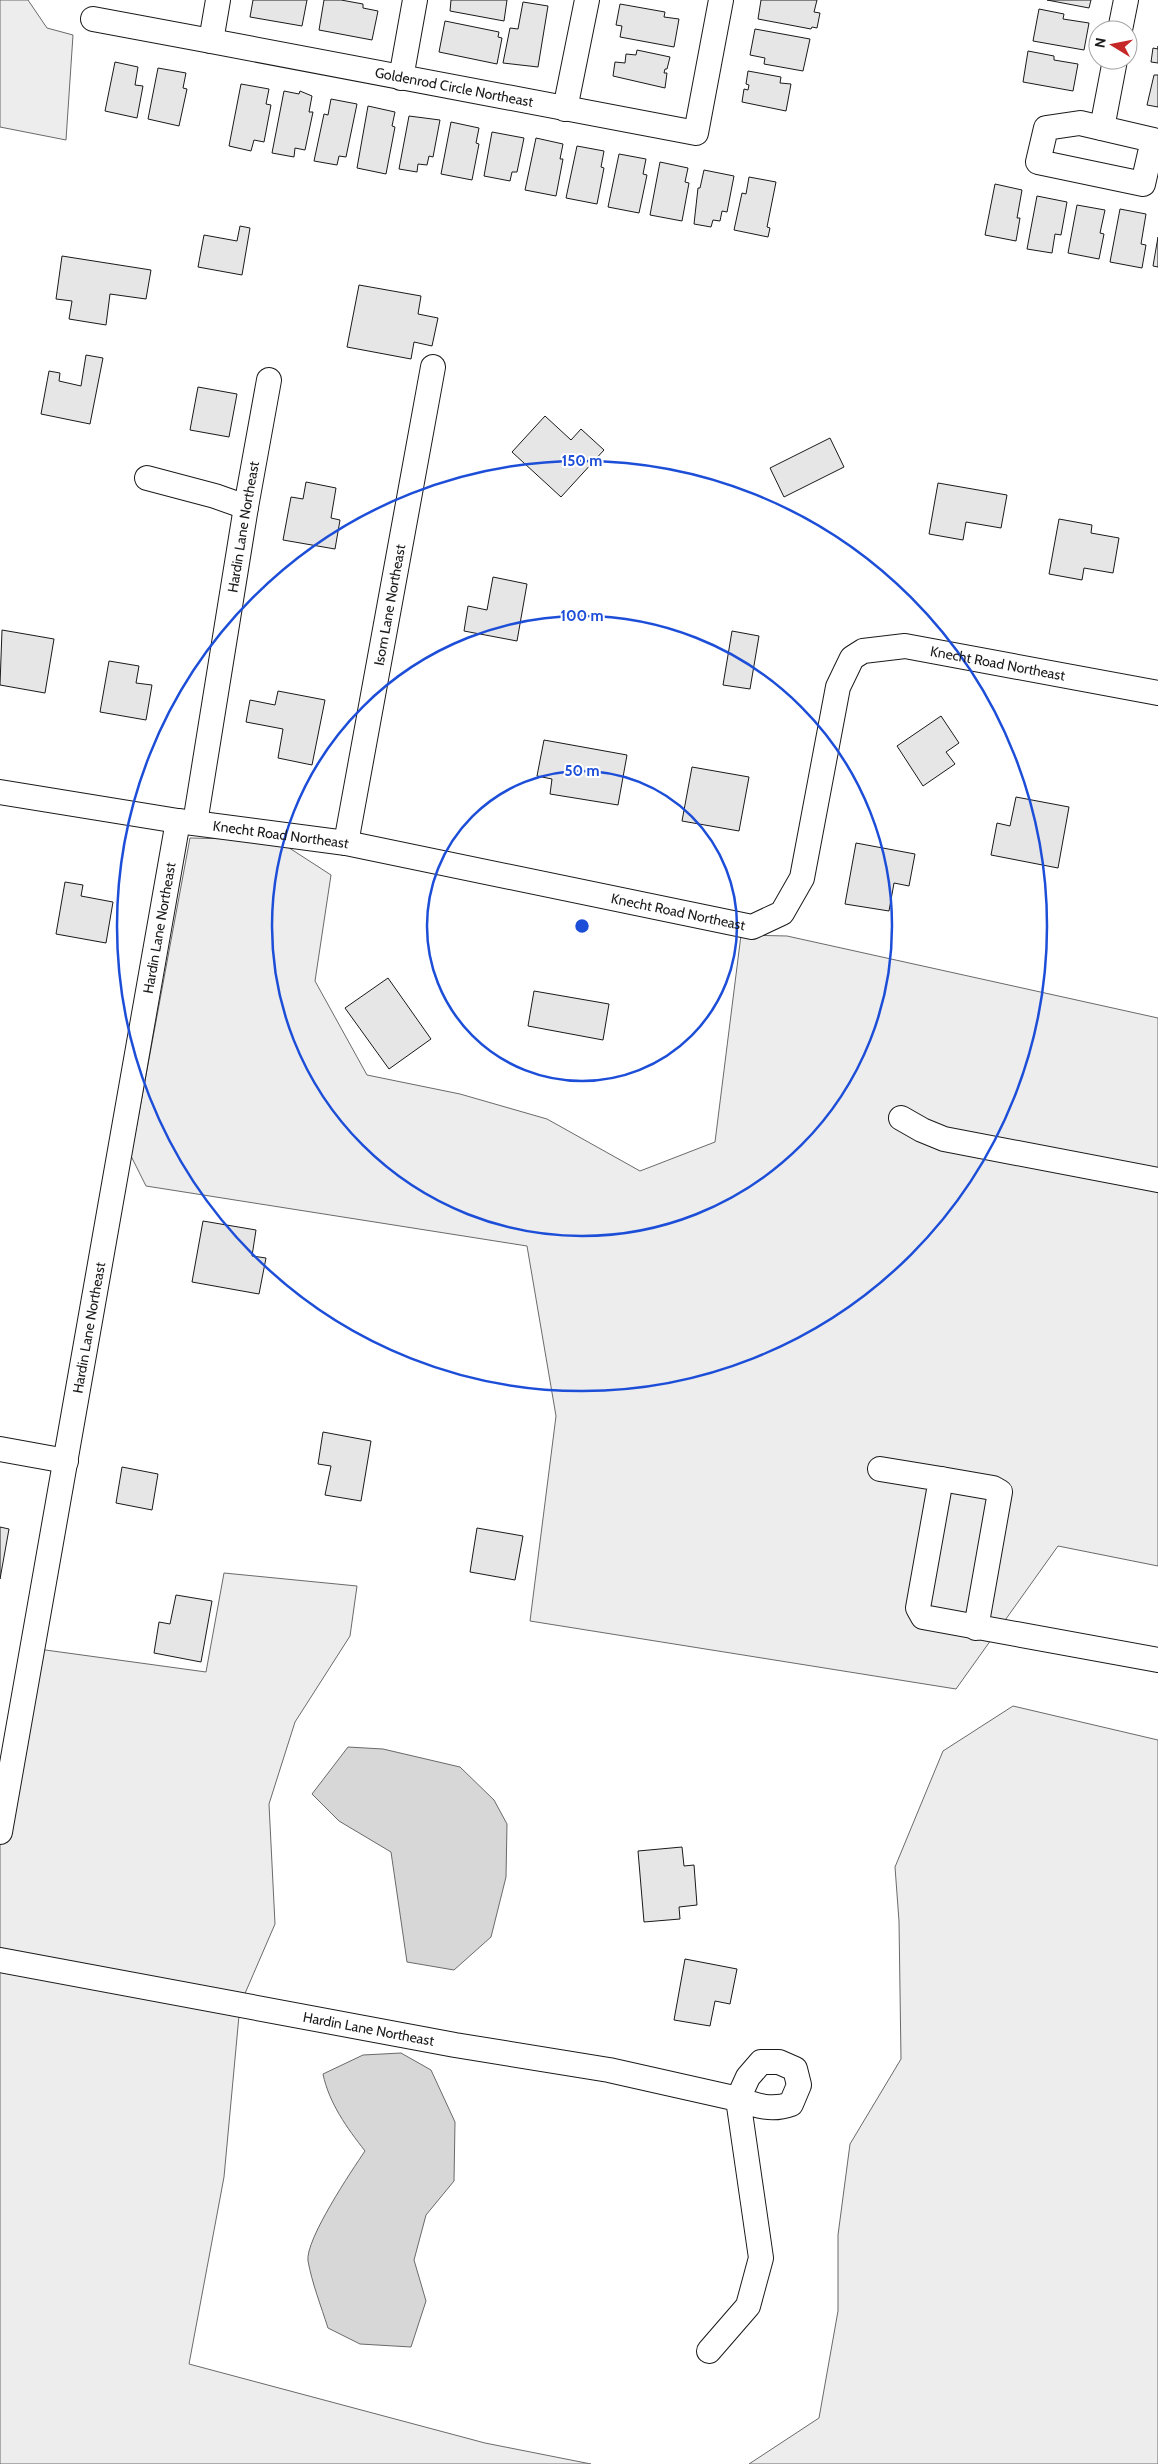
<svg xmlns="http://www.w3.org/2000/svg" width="1158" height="2464" font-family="Cabin,sans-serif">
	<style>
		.built { fill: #ededed; stroke: #6a6a6a }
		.water { fill: #d7d7d7; stroke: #6a6a6a }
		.building { fill: #e6e6e6; stroke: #1a1a1a }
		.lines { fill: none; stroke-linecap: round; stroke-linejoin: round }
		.minor-casing { stroke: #1a1a1a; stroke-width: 26 }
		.minor { stroke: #fff; stroke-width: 24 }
		.ring { fill: none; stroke: #1d4ed8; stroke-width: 2.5 }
		.labels { text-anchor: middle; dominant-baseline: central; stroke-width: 4; stroke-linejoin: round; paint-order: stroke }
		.street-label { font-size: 14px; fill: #1a1a1a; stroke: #fff }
		.centre { fill: #1d4ed8; stroke: #fff; stroke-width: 2.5 }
		.ring-label { font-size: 15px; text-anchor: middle; font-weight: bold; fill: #1d4ed8; stroke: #fff; stroke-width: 4; stroke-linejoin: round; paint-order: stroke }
	</style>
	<rect width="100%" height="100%" fill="#fff"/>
	<!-- built -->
	<path class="built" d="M0 0H28L47 28 73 35 66 140 0 127Z
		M190 838 277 840 331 875 315 981 367 1075 460 1094 547 1119 640 1171 715 1142 741 935 787 936 1158 1018V1566L1058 1546 956 1689 530 1621 556 1416 527 1246 146 1186 131 1156Z
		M224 1573 357 1586 350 1636 295 1722 269 1804 275 1924 240 2005 224 2177 189 2364 485 2443 591 2464H0V1812L31 1648 206 1672Z
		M1013 1706 1158 1740V2464H749L819 2418 838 2311V2235L850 2144 901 2059 899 1921 895 1867 943 1751Z"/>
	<!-- water -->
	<path class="water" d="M348 1747 383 1749 460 1767 494 1800 507 1824 506 1877 491 1937 454 1970 407 1962 391 1852 339 1821 312 1794Z
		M401 2053 431 2070 455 2122 454 2181 426 2215 414 2260 426 2301 411 2347 360 2344 328 2328C321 2306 312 2283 308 2261 305 2240 352 2170 365 2151 347 2128 329 2103 323 2074L363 2055Z"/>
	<!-- building -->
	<path class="building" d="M253 0H307L302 26 250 17Z
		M324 0H341L363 4V8L378 11 372 40 319 30Z
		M451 0H507L504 21 450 11Z
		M761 0H817L814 12 820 13 817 28 812 27 811 29 758 19Z
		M1047 0H1091L1089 8Z
		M523 2 548 6 538 67 503 63 510 28 518 29Z
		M620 4 665 12 664 17 679 19 674 47 620 37 622 26 616 25Z
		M1039 9 1064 14 1063 19 1089 23 1084 50 1033 41Z
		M445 21 499 32 498 37 502 38 497 64 439 52Z
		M755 29 810 39 803 71 764 64 765 58 750 55Z
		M1158 46V63L1151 62 1153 48 1158 49Z
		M637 50 670 57 667 69H665L664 73H667L665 88 613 76 615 62 625 63 626 54 636 55Z
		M1028 51 1054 56V60L1078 64 1073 91 1023 82Z
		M115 62 138 67 135 85 143 86 137 118 105 111Z
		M158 68 186 73 183 88 187 89 179 126 148 119Z
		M748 71 781 77 780 83 791 84 786 111 742 102 744 89 748 90 749 85 746 84Z
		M1154 75H1158V107L1147 105Z
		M241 84 269 89 266 104 271 105 264 142 254 140 251 151 229 146Z
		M284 91 299 94 300 91 312 96 309 112H313L305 150 295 148 294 157 272 153Z
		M331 99 357 104 346 157 339 156 337 165 314 161 324 114 328 115Z
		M368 106 395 112 392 126 395 127 386 174 357 168Z
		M409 116 440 120 433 157 429 156 427 165 418 164 417 172 399 169Z
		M451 122 479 128 476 143 479 144 472 180 441 174Z
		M492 132 524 138 517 172H512L510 181 484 176Z
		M536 138 563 144 560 159H563L556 196 525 190Z
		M577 146 604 151 601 167 604 168 597 204 566 198Z
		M619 154 646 159 643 174 647 175 639 213 608 207Z
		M660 162 688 168 685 182 689 183 682 221 650 215Z
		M704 170 734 176 727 212 722 211 720 221 713 220 711 227 694 224 698 188H700Z
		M749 177 776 182 767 227 770 228 768 237 734 230 742 193 746 194Z
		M995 184 1022 190 1017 218H1020L1016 241 985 235Z
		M1037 196 1067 202 1061 235 1055 234 1052 253 1027 249Z
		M1077 205 1105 210 1100 233 1104 234 1099 259 1068 253Z
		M1120 209 1146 214 1141 244 1146 245 1142 268 1110 262Z
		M240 226 250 228 242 275 198 267 204 235 237 241Z
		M1158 237V267L1153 266Z
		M62 256 151 270 146 299 110 294 106 325 69 319 72 301 56 299Z
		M359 285 421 296 418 314 438 318 432 346 414 342 411 359 347 347Z
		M86 355 103 358 90 424 41 414 49 371 60 373 59 381 81 386Z
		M198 387 237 394 229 437 190 430Z
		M545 416 571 440 581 429 604 450 561 497 512 452Z
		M830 438 844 467 784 497 770 468Z
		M306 482 336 488 331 518 340 520 335 549 283 540 291 497 303 499Z
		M938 483 1007 495 1001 528 966 522 963 540 929 534Z
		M1059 519 1092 525 1091 533 1119 538 1113 573 1084 568 1082 580 1049 574Z
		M493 577 527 584 517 641 464 631 468 606 487 610Z
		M2 630 54 639 45 693 0 685Z
		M732 631 759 636 750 689 723 685Z
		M109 661 139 666 136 683 152 685 146 720 100 712Z
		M278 691 325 700 312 765 278 758 283 729 246 722 250 700 275 705Z
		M941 716 959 743 946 752 955 764 923 786 897 746Z
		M544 740 627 755 618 805 550 794 552 779 537 776Z
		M692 767 749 777 739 831 682 821Z
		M1016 797 1069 807 1058 868 991 855 997 823 1010 826Z
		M856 843 915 854 909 886 894 883 889 911 845 904Z
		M65 882 83 885 81 896 113 902 106 943 56 934Z
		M388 978 431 1039 389 1069 345 1008Z
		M534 991 609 1004 603 1040 528 1026Z
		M203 1221 256 1230 252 1256 266 1258 259 1294 192 1282Z
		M323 1432 371 1441 361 1501 325 1495 331 1466 318 1464Z
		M122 1467 158 1474 152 1510 116 1503Z
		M0 1527 9 1529 0 1579Z
		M477 1528 523 1536 515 1580 470 1572Z
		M176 1595 212 1601 201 1662 154 1653 159 1622 170 1624Z
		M682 1847 684 1866 694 1865 697 1905 679 1907 680 1919 644 1922 638 1851Z
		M685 1959 737 1969 730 2004 715 2001 710 2026 674 2020Z"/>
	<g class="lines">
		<!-- minor casing -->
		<g class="minor-casing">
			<g id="minor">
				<path id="s1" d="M218 0 211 41 696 133 721 0"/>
				<path d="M93 19 211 41"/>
				<path d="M1120 30 1126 0"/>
				<path d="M401 78 415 0"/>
				<path d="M565 109 587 0"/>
				<path d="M1080 123 1153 140 1143 184 1038 162 1046 128Z"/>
				<path d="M1102 128 1115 60"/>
				<path d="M147 478 215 496 246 507"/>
				<path id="s2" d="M0 792 178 821 346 843 752 927 782 913 802 878 838 687 852 658 863 651 905 646 1158 693"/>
				<path id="s3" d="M195 823 246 507 269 380"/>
				<path id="s4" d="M346 843 433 367"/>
				<path d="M901 1118 922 1130 944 1139 1158 1180"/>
				<path d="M0 1449 66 1461"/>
				<path d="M880 1469 941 1479 918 1608 923 1617 1158 1660"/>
				<path d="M941 1479 993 1488 1000 1492 976 1628"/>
				<path id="s5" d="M0 1832 178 821"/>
				<path id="s6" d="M0 1960 455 2045 609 2070 738 2099C757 2106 772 2111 791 2104L799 2085 795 2069 779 2062H761L748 2077 738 2099 761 2258 748 2306 709 2351"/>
			</g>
		</g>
		<!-- minor -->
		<use href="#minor" class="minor"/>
	</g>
	<!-- distance rings -->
	<g class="ring">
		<circle cx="582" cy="926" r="155"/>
		<circle cx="582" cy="926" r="310"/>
		<circle cx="582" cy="926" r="465"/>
	</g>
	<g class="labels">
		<!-- street labels -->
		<g class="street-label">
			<text stroke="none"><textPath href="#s1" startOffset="289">Goldenrod Circle Northeast</textPath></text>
			<text stroke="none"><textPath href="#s3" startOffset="300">Hardin Lane Northeast</textPath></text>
			<text stroke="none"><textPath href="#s4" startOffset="242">Isom Lane Northeast</textPath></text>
			<text stroke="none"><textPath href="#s2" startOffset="1214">Knecht Road Northeast</textPath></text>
			<text stroke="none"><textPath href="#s2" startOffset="284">Knecht Road Northeast</textPath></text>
			<text stroke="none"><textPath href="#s2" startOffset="689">Knecht Road Northeast</textPath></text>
			<text stroke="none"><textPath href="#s5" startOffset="918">Hardin Lane Northeast</textPath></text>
			<text stroke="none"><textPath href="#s5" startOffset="512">Hardin Lane Northeast</textPath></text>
			<text stroke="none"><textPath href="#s6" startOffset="375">Hardin Lane Northeast</textPath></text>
		</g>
	</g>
	<circle cx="582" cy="926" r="8" class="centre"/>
	<g class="ring-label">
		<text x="582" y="466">150 m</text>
		<text x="582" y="621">100 m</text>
		<text x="582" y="776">50 m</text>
	</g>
	<!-- north arrow -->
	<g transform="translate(1113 45) rotate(280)"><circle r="24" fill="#ffffff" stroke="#a3a3a3"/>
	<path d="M0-4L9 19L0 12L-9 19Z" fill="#c62828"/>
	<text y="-8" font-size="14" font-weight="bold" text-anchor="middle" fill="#1a1a1a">N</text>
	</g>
</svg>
